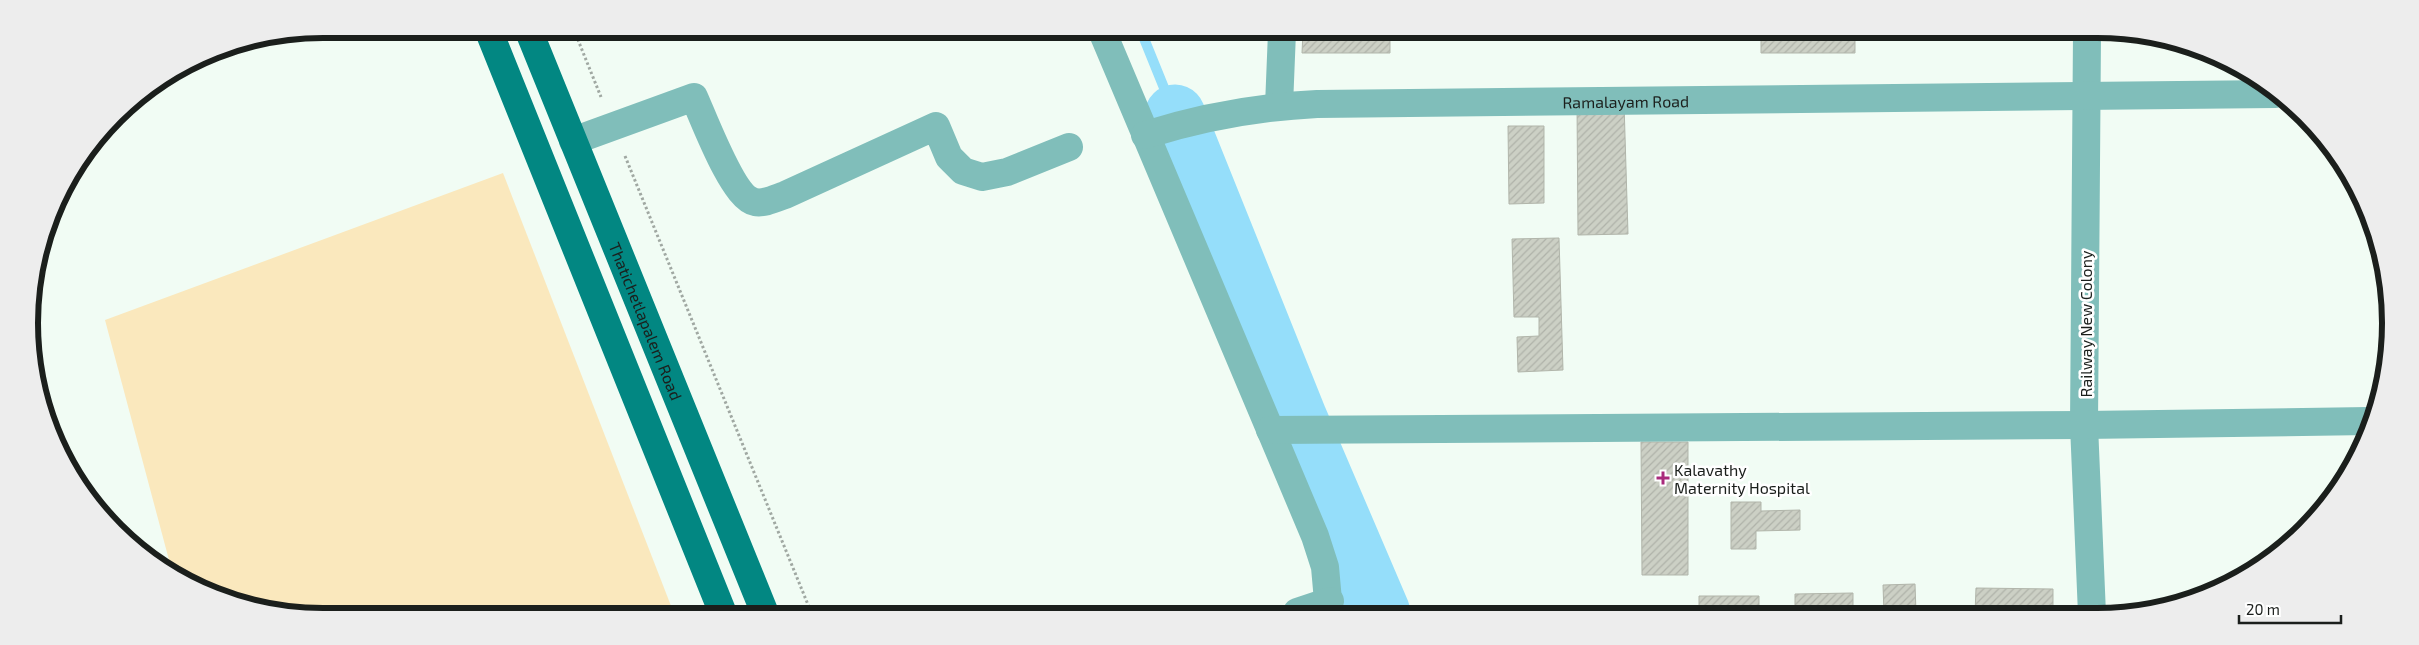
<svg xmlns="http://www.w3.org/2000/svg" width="2419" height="645" font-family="'Exo 2',sans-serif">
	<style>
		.pitch { fill: #fae8bd }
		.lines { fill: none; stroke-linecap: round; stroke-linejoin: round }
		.stream { stroke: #95defa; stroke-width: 10 }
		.river { stroke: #95defa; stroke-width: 61 }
		.building { fill: url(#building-hatch); stroke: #b1b5aa }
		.path { stroke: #a0a8a2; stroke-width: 3; stroke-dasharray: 2.5 2.5; stroke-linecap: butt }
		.minor { stroke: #80beba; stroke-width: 28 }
		.major { stroke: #028782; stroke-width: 28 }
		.poi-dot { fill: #a92b7c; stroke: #fff; stroke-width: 2 }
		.labels { text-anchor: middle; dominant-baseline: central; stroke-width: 5; stroke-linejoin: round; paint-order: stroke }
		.street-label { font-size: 16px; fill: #1b1f1c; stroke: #fff }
		.poi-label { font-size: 16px; fill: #1b1f1c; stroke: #fff; text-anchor: start }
		.rim { fill: none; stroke: #1b1f1c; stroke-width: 6 }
	</style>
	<defs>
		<pattern id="building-hatch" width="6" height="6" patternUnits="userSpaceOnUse" patternTransform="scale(1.25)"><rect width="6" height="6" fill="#ccd0c5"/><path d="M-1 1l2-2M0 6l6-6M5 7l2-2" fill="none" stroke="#afb2a9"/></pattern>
	</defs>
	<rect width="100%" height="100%" fill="#f1fcf4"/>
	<!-- pitch -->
	<path class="pitch" d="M503 173 673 611H265L175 577 173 575 105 320Z"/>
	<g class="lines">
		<!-- stream -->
		<path class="stream" d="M1141 31 1175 115"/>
		<!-- river -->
		<path class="river" d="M1175 115 1297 419 1380 613"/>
	</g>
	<!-- building -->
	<path class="building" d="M1303 32H1390V53H1302Z
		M1402 32H1447V35H1402Z
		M1761 33H1855V53H1761Z
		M1624 103 1628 234 1578 235 1577 104Z
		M1508 126H1544V203L1509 204Z
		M1559 238 1563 370 1518 372 1517 337 1539 336V317H1514L1512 239Z
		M1641 442H1688V575H1642Z
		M1731 502H1761V511L1800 510V530L1756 531V549H1731Z
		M1915 584 1916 613H1884L1883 585Z
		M1976 588 2053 589V614H1975Z
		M1853 593V613H1795V594Z
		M1699 596H1759V613H1699Z"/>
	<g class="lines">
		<!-- path -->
		<path class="path" d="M574 30 601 97
			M625 156 811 612"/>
		<!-- minor -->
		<g class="minor">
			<path d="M1102 31 1315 536 1325 567 1329 612"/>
			<path d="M2087 34 2084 425 2092 614"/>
			<path d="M1279 106 1282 32"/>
			<path id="s1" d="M1145 135C1202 117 1258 107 1317 104L2275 94"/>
			<path d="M573 141 694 97C704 119 733 198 755 202 764 204 776 198 785 195L936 126 949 157 963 171 982 177 1007 172 1069 147"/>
			<path d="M1270 430 2084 425 2369 421"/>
			<path d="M1297 612 1330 601"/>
		</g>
		<!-- major -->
		<g class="major">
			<path d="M488 29 722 611"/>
			<path id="s2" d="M528 29 764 611"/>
		</g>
	</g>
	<!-- markers -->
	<path class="poi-dot" d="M1660.5 470.5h5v5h5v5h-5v5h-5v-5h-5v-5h5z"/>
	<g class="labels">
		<!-- street labels -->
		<g class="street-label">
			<text stroke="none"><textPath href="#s1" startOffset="484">Ramalayam Road</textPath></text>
			<text stroke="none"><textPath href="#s2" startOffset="315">Thatichetlapalem Road</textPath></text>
			<text transform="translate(2085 324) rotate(-90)">Railway New Colony</text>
		</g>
		<!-- poi labels -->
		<g class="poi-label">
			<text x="1674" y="469">Kalavathy<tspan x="1674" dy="18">Maternity Hospital</tspan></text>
		</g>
	</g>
	<!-- crop -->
	<path d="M0 0H2419V645H0ZM323 38H2097A285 285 0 0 1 2382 323V323A285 285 0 0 1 2097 608H323A285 285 0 0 1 38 323V323A285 285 0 0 1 323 38Z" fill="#ededed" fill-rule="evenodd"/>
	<path class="rim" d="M323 38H2097A285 285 0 0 1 2382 323V323A285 285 0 0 1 2097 608H323A285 285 0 0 1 38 323V323A285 285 0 0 1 323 38Z"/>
	<!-- scale -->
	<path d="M2239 615v8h102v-8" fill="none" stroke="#1b1f1c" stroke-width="2.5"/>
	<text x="2246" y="615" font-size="15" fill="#1b1f1c" stroke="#ffffff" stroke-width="4" paint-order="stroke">20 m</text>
</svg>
